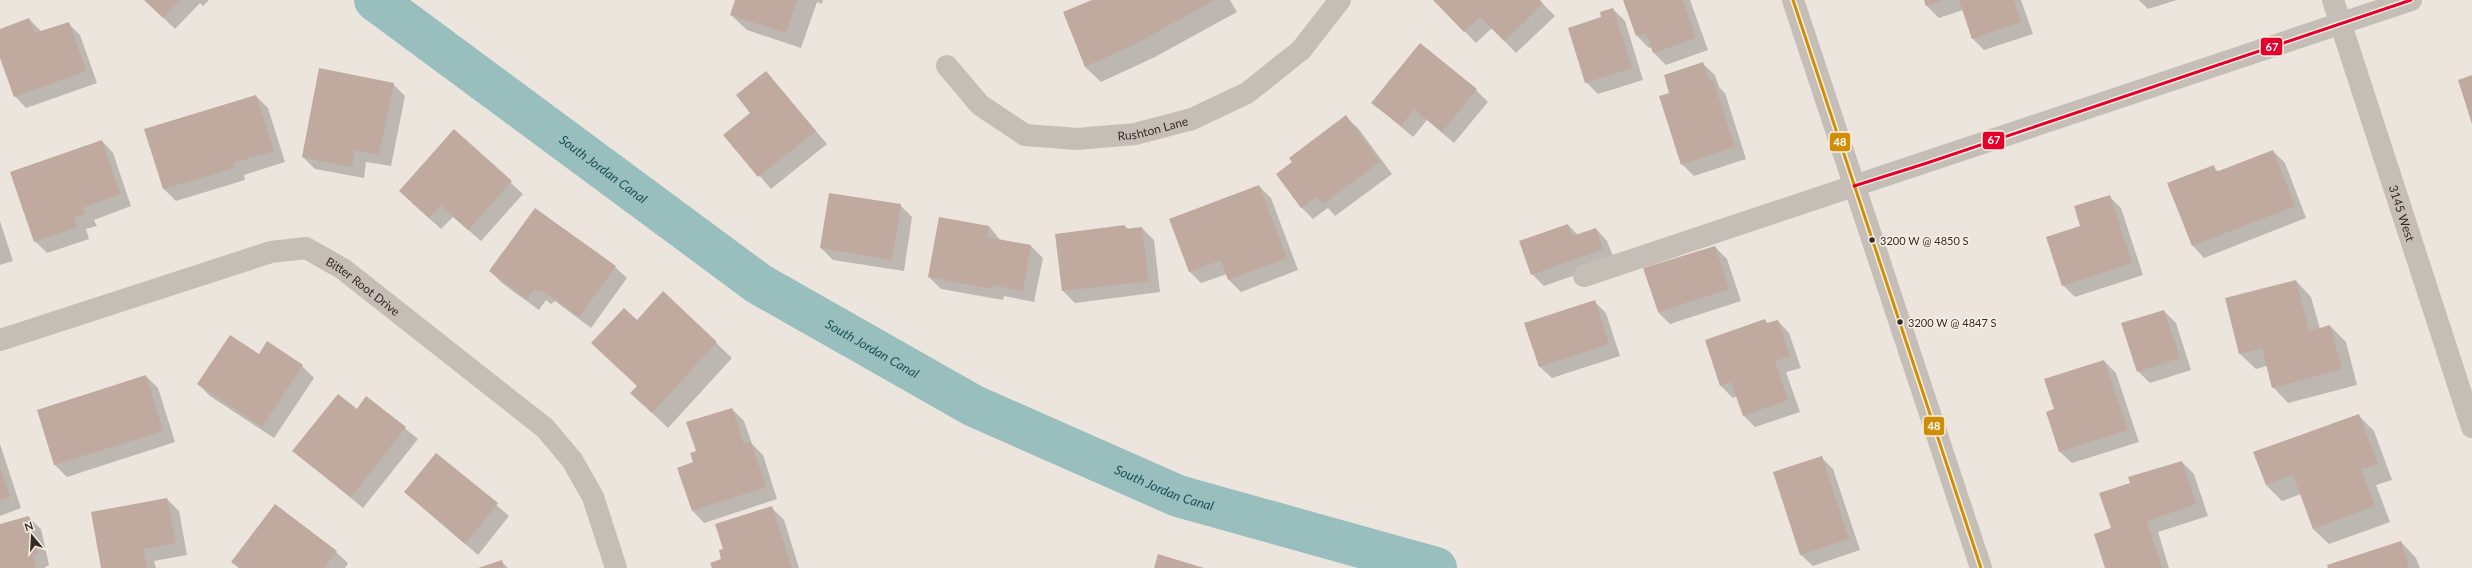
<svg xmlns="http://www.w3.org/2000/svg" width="2472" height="568" font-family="Lato,sans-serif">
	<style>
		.shadow { fill: #0003 }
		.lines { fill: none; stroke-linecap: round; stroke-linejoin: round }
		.canal { stroke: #99bebe; stroke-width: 42 }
		.building { fill: #c0a99f }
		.minor { stroke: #c5beb7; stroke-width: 22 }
		.bus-1-casing { stroke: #faf0e4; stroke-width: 6 }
		.bus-2-casing { stroke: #faf0e4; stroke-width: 6 }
		.bus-1 { stroke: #d08d08; stroke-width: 3 }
		.bus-2 { stroke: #e4002b; stroke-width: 3 }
		.bus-dot { fill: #352b26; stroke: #faf0e4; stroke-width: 1.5 }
		.labels { text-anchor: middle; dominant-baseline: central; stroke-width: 3; stroke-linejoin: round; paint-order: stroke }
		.bus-label { font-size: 11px; fill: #352b26; stroke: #faf0e4; text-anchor: start }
		.street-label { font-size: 12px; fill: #352b26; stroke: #faf0e4 }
		.water-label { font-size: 13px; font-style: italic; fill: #1a5358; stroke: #faf0e4 }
		.line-badge { stroke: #faf0e4; stroke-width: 1.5 }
		.badge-label { font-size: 11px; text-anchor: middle; font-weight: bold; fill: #fff }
	</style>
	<rect width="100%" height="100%" fill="#ece5de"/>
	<!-- shadow -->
	<path class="shadow" d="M145 0H209L203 6 200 3 175 29Z
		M736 0H823L822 4 817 2 801 48 747 30 731 15Z
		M1095 0H1230L1237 12 1155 57 1101 82 1085 67Z
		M1435 0H1539L1555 16 1516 53 1492 28 1476 43Z
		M1624 0H1690L1708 50 1666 65 1654 53 1652 47 1649 48 1637 36Z
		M1925 0H2021L2033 34 1984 50 1972 38 1963 10 1939 18 1927 6Z
		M2139 0H2177L2148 9Z
		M1613 9 1625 21 1643 80 1598 94 1586 82Z
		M29 19 41 31 68 23 80 35 97 83 26 108 15 96 0 55V30Z
		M1703 64 1715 75 1719 87 1725 93 1746 159 1694 176 1682 164 1671 94Z
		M766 72 827 144 771 189 725 135 751 113Z
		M393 84 405 96 391 166 366 162 364 178 315 169 303 157Z
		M1476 90 1488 102 1454 143 1427 120 1413 137 1373 103Z
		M256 96 268 108 285 162 244 175 245 180 176 201 164 189 146 130Z
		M1346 117 1358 128 1392 174 1335 216 1328 208 1313 219 1301 207 1294 162Z
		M454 131 523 194 481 241 453 217 441 229 412 203Z
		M102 141 113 153 131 206 94 220 97 226 86 229 89 239 47 253 35 241Z
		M2273 151 2285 163 2306 218 2204 258 2193 246 2169 184 2213 167 2219 172Z
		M1259 186 1271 198 1298 270 1241 292 1229 280 1227 274 1201 283 1189 271Z
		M2109 196 2121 208 2143 275 2075 297 2063 285 2082 226Z
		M900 205 912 217 904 271 833 260 821 248Z
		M0 221 13 261 0 265Z
		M1568 225 1578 235 1596 229 1607 241 1615 261 1544 286 1532 274Z
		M989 226 1000 240 1031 246 1043 258 1034 302 1004 296 1003 300 941 289 929 277Z
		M1125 226 1129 230 1142 228 1154 240 1160 292 1075 303 1063 291Z
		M1715 247 1727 259 1741 301 1670 324 1658 312Z
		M615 267 627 278 591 328 555 301 551 304 546 300 539 310 502 283 490 271Z
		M2296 281 2311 297 2320 329 2330 326 2346 342 2357 385 2288 403 2273 387 2267 366 2256 369 2240 354Z
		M664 293 732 358 668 428 647 408 638 386 637 322Z
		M1594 301 1606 313 1620 356 1552 378 1540 367Z
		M2164 311 2176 323 2191 370 2150 383 2138 371Z
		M1765 321 1768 324 1778 321 1789 333 1801 368 1786 372 1800 412 1755 427 1743 415 1737 396 1733 398 1721 386 1706 341Z
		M259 355 302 366 314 378 274 438 210 396 198 384Z
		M2104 361 2116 373 2139 442 2072 463 2060 452 2055 410Z
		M146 376 158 388 175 442 67 477 55 465 38 410Z
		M367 397 418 439 363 508 293 451 357 410Z
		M732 409 744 421 752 444 763 455 777 499 704 523 693 511 679 468 695 463 697 452Z
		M2358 415 2374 431 2392 480 2376 485 2390 522 2329 544 2313 529 2301 494 2282 501 2266 485 2255 453Z
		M0 444 21 508 0 516Z
		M437 454 509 516 478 555 406 492Z
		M1821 457 1833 469 1860 550 1813 566 1801 555Z
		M2182 462 2194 474 2208 516 2158 532 2169 568H2106L2112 529 2131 484Z
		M167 499 179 511 187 555 154 561 156 568H102Z
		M772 508 784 520 799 568H713L723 559 724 550Z
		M29 518 41 529 49 565 44 568H0V525Z
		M2401 542 2416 558 2420 568H2329Z
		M336 552 348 563 345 568H239L233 562Z
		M501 561 508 568H481Z"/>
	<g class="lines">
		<!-- canal -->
		<path class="canal" id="s1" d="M375 0 759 284 974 406 1178 496 1436 568"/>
	</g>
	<!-- building -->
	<path class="building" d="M144 0H180L163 18Z
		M735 0H797L786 33 730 15Z
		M1092 0H1214L1139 42 1085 67 1063 12Z
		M1433 0H1540L1543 4 1504 41 1480 17 1464 32Z
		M1623 0H1683L1696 38 1653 53 1646 33 1636 36Z
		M1924 0H1944L1926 6Z
		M1959 0H2014L2021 22 1972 39Z
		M1613 8 1632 68 1585 83 1568 28 1601 17 1600 12Z
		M29 18 35 33 69 22 86 71 14 97 0 58V29Z
		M1420 43 1477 89 1442 132 1414 109 1401 126 1371 103Z
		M1703 62 1710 82 1713 80 1735 147 1681 165 1659 96 1669 93 1664 75Z
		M319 68 394 83 379 155 355 150 352 167 302 157Z
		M766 71 816 131 758 177 723 135 750 113 736 95Z
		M2472 75V124L2458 80Z
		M256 95 274 151 232 163 234 168 163 189 144 129Z
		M1346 115 1380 162 1323 204 1316 197 1301 208 1276 174 1292 162 1289 158Z
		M454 129 512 181 468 230 441 205 429 218 399 191Z
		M102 140 120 194 83 208 86 214 74 217 77 227 34 242 10 172Z
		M2273 150 2295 206 2192 246 2167 183 2214 165 2216 172Z
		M1259 185 1287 258 1228 280 1221 260 1189 272 1169 219Z
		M829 193 901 204 892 260 820 248Z
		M2110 195 2132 263 2062 286 2046 237 2080 226 2074 206Z
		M535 208 616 266 579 317 542 290 539 292 534 289 527 299 489 271Z
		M939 217 989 226 987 237 1031 245 1023 291 992 285 991 289 928 277Z
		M1568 224 1572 236 1596 228 1603 249 1531 275 1519 241Z
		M1125 225V229L1142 227 1149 281 1062 291 1055 234Z
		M1715 246 1729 289 1658 312 1643 268Z
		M2296 280 2309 331 2330 325 2342 369 2272 388 2262 348 2239 354 2225 298Z
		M663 291 717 342 652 413 630 393 637 386 591 343 624 308 637 320Z
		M1595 300 1609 344 1539 367 1524 323Z
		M2164 310 2180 358 2137 372 2121 323Z
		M1765 319 1767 323 1778 320 1790 356 1775 361 1788 400 1743 416 1731 382 1720 386 1705 340Z
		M230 335 259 354 267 341 303 365 262 427 197 384Z
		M2104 360 2128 430 2059 452 2046 412 2054 409 2044 379Z
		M146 375 163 431 54 465 37 410Z
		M338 394 357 409 366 396 406 427 351 497 292 451Z
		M732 408 744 444 751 442 766 487 692 511 677 468 693 462 690 453 696 451 686 422Z
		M2359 414 2378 464 2361 469 2375 506 2313 529 2293 475 2266 485 2253 452Z
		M436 453 498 503 465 544 404 492Z
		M1822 456 1849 539 1800 555 1773 472Z
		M2182 461 2196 504 2147 521 2162 568H2105L2094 534 2111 528 2099 493 2130 483 2128 477Z
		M0 467 10 497 0 500Z
		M167 498 176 543 143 549 147 568H101L91 512Z
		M275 504 337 551 324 568H239L231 562Z
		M772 506 792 568H712L710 563 721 559 719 550 723 549 715 524Z
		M29 516 38 554 33 555 36 568H0V524Z
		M2401 541 2409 568H2328L2327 565Z
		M1158 554 1204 568H1154Z
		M502 560 504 568H478Z"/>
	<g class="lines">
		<!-- minor -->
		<g class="minor">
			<path d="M1793 0 1981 568"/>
			<path id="s2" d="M2333 0 2472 427"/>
			<path id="s3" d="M947 66 980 105 1025 135 1077 139 1135 134 1192 119 1247 93 1301 50 1340 0"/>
			<path d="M1584 276 2411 0"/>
			<path id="s4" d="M0 340 271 252 306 248 343 269 545 428 572 460 593 497 616 568"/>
		</g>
		<!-- bus-1 casing -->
		<g class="bus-1-casing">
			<path id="bus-1" d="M1793 0 1981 568"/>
		</g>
		<!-- bus-2 casing -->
		<g class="bus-2-casing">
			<path id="bus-2" d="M1854 186 1927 163 2411 0"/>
		</g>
		<!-- bus-1 -->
		<use href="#bus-1" class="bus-1"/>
		<!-- bus-2 -->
		<use href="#bus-2" class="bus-2"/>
	</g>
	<!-- markers -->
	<g class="bus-dot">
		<circle cx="1872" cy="240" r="3.5"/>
		<circle cx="1900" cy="322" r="3.5"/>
	</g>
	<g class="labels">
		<!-- bus labels -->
		<g class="bus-label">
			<text x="1880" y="240">3200 W @ 4850 S</text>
			<text x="1908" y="322">3200 W @ 4847 S</text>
		</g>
		<!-- street labels -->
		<g class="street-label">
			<text stroke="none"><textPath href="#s3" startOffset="234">Rushton Lane</textPath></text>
			<text stroke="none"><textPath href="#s2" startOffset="224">3145 West</textPath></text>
			<text stroke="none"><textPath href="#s4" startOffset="389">Bitter Root Drive</textPath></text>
		</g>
		<!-- water labels -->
		<g class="water-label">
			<text stroke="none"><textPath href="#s1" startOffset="284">South Jordan Canal</textPath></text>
			<text stroke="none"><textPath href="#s1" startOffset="608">South Jordan Canal</textPath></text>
			<text stroke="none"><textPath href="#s1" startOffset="932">South Jordan Canal</textPath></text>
		</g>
	</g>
	<g class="line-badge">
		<rect x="2260" y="37" width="23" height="19" rx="4" fill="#e4002b"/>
		<rect x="1982" y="131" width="23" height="19" rx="4" fill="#e4002b"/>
		<rect x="1829" y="132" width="22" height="20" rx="4" fill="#d08d08"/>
		<rect x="1923" y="416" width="22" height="20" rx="4" fill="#d08d08"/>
	</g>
	<g class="badge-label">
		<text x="2272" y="51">67</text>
		<text x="1994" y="144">67</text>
		<text x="1840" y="146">48</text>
		<text x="1934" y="430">48</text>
	</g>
	<!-- north arrow -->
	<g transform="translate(32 536) rotate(342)" stroke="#faf0e4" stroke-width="3" paint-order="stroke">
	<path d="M0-3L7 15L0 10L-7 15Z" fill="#352b26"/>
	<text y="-6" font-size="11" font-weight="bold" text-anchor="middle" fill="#352b26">N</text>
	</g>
</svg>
